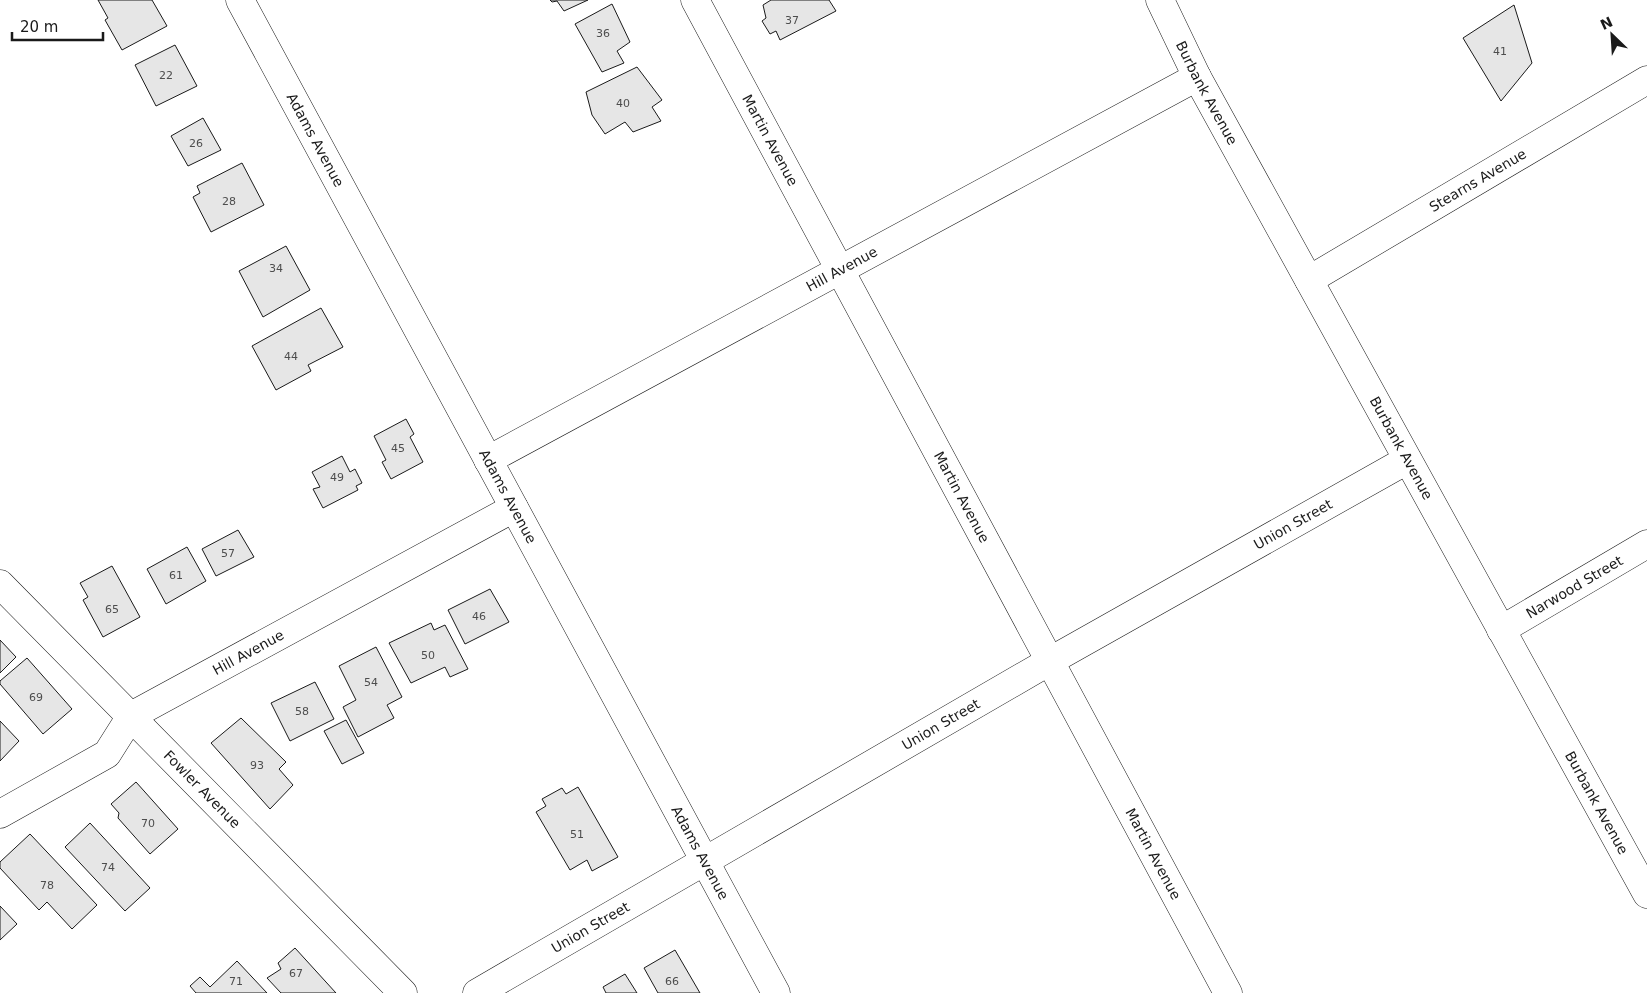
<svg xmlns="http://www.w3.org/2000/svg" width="1647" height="993" font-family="'DejaVu Sans',sans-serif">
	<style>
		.building { fill: #e6e6e6; stroke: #1a1a1a }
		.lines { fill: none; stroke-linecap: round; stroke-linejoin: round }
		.street-casing { stroke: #1a1a1a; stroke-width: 29 }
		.street { stroke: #fff; stroke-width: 28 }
		.labels { text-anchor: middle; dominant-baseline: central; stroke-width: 4; stroke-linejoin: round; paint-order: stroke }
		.number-label { font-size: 11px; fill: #4d4d4d }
		.street-label { font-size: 14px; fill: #1a1a1a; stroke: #fff }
	</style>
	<rect width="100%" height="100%" fill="#fff"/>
	<!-- building -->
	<path class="building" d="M98 0H152L167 26 122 50 105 20 108 18Z
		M550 0H588L564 11 557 1 552 2Z
		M771 0H829L836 11 780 40 776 31 770 34 762 21 766 18 763 5Z
		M612 4 630 42 617 51 624 63 602 72 575 24Z
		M1514 5 1532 63 1501 101 1463 38Z
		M175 45 197 86 156 106 135 65Z
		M637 67 662 100 652 107 661 121 633 132 625 122 605 134 592 115 586 92Z
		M203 118 221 150 188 166 171 136Z
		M242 163 264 205 211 232 193 197 200 193 197 186Z
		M286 246 310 290 263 317 239 271Z
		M321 308 343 347 308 365 311 371 276 390 252 346Z
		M406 419 414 434 410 437 423 462 391 479 382 462 386 460 374 436Z
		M342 456 350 472 355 469 362 483 356 486 358 490 323 508 313 489 320 487 312 472Z
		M238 530 254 557 216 576 202 549Z
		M187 547 206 581 166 604 147 569Z
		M112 566 140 617 103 637 83 600 88 597 80 583Z
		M490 589 509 622 465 644 448 610Z
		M431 623 434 630 445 625 468 669 450 677 445 667 411 683 389 643Z
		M0 640 16 657 0 673Z
		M376 647 402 697 387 705 394 718 358 737 343 707 356 700 339 666Z
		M27 658 72 709 43 734 0 684V681Z
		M315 682 334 719 290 741 271 703Z
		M241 718 286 762 279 769 293 785 270 809 211 743Z
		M346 720 364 753 342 764 324 731Z
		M0 721 19 741 0 761Z
		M136 782 178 829 150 854 118 818 119 813 111 804Z
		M578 787 618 857 592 871 587 860 570 870 536 812 546 806 542 799 562 788 566 794Z
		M90 823 150 888 125 911 65 847Z
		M30 834 97 905 72 929 47 902 39 910 0 868V862Z
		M0 906 17 924 0 940Z
		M295 948 336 993H281L267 978 281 969 278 963Z
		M675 950 700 993H658L644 968Z
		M237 961 267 993H196L190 986 200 977 210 987Z
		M625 974 637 993H606L603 987Z"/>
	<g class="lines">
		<!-- street casing -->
		<g class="street-casing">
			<g id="street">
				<path id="s1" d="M240 0 776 993"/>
				<path id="s2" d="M695 0 1228 993"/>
				<path id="s3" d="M1160 0 1197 77 1647 894"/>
				<path id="s4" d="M1309 280 1647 80"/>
				<path id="s5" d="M488 460 1197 77"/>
				<path id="s6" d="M0 584 403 993"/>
				<path id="s7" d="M1501 630 1647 544"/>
				<path id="s8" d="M0 814 107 754 131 716 514 508"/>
				<path id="s9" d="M477 993 1050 661 1407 460"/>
			</g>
		</g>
		<!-- street -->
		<use href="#street" class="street"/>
	</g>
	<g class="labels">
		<!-- number labels -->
		<g class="number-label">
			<text x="792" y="20">37</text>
			<text x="603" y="33">36</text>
			<text x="1500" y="51">41</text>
			<text x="166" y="75">22</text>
			<text x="623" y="103">40</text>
			<text x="196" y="143">26</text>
			<text x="229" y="201">28</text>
			<text x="276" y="268">34</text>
			<text x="291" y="356">44</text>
			<text x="398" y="448">45</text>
			<text x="337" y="477">49</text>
			<text x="228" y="553">57</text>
			<text x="176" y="575">61</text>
			<text x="112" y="609">65</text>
			<text x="479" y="616">46</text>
			<text x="428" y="655">50</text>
			<text x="371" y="682">54</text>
			<text x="36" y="697">69</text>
			<text x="302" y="711">58</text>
			<text x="257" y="765">93</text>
			<text x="148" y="823">70</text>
			<text x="577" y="834">51</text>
			<text x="108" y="867">74</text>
			<text x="47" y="885">78</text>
			<text x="296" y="973">67</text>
			<text x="236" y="981">71</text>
			<text x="672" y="981">66</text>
		</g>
		<!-- street labels -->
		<g class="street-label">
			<text stroke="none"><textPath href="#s3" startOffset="104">Burbank Avenue</textPath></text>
			<text stroke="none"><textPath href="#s1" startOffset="159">Adams Avenue</textPath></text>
			<text stroke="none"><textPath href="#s2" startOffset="159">Martin Avenue</textPath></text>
			<text stroke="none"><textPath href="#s4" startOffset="196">Stearns Avenue</textPath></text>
			<text stroke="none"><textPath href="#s5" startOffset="402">Hill Avenue</textPath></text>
			<text stroke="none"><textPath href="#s3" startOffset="509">Burbank Avenue</textPath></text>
			<text stroke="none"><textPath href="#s2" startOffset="564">Martin Avenue</textPath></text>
			<text stroke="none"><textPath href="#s1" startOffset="564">Adams Avenue</textPath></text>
			<text stroke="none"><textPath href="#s9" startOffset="941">Union Street</textPath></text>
			<text stroke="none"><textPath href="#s7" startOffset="85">Narwood Street</textPath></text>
			<text stroke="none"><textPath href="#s8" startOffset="301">Hill Avenue</textPath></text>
			<text stroke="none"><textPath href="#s9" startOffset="536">Union Street</textPath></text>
			<text stroke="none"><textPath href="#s6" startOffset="288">Fowler Avenue</textPath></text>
			<text stroke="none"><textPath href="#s3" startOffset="914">Burbank Avenue</textPath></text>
			<text stroke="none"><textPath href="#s1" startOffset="969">Adams Avenue</textPath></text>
			<text stroke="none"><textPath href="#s2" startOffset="969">Martin Avenue</textPath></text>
			<text stroke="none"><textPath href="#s9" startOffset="131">Union Street</textPath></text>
		</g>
	</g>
	<!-- north arrow -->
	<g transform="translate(1612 35) rotate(335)" stroke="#ffffff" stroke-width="4" paint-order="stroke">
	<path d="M0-4L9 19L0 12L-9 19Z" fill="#1a1a1a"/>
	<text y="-8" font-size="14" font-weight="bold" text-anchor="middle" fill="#1a1a1a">N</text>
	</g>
	<!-- scale -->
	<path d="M12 32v8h91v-8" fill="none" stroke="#1a1a1a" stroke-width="2.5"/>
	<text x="20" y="32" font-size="15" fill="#1a1a1a" stroke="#ffffff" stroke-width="4" paint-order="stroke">20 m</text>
</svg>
